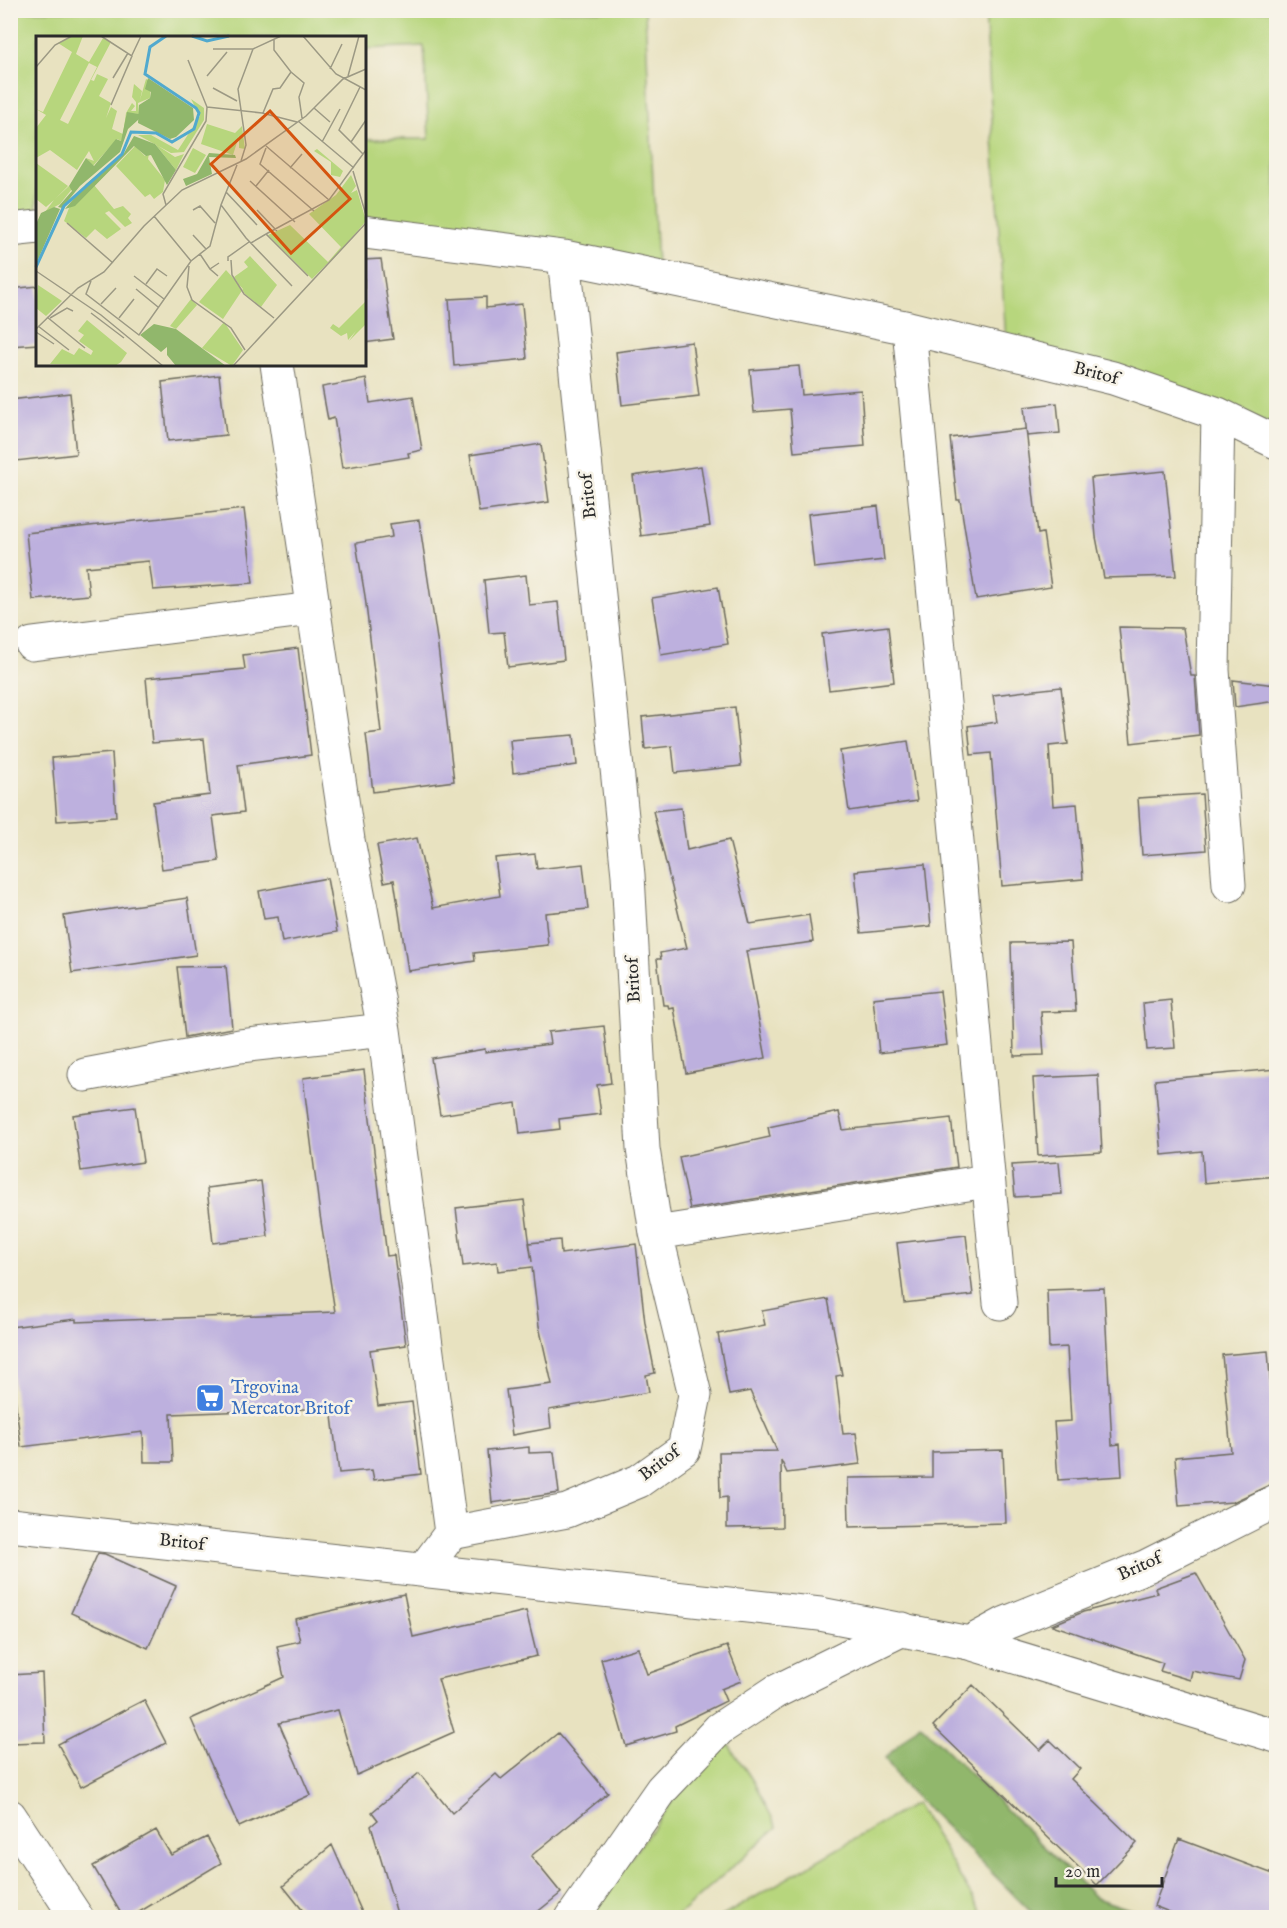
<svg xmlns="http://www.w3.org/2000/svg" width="1287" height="1928" font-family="'IM FELL English',serif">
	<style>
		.green { fill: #b7d67d; stroke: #718054; stroke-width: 1.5 }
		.forest { fill: #91b76c; stroke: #5e714c; stroke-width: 1.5 }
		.building { fill: #bdb0de }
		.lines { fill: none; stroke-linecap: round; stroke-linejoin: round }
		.minor-casing { stroke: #6d6b5f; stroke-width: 35 }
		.tertiary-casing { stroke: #6d6b5f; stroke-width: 35 }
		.minor { stroke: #fff; stroke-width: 33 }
		.tertiary { stroke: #fff; stroke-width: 33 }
		.labels { text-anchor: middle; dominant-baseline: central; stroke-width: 5; stroke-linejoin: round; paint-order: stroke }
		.street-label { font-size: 18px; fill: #2b2b2b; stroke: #f7f3e8 }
		.shop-label { font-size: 18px; fill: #366cbe; stroke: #f7f3e8; text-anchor: start }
		.inset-river { fill: none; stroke: #51a9ce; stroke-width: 3 }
		.inset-road { fill: none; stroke: #9c9984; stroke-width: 1.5 }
		.view { fill: #d5540f; fill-opacity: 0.15; stroke: #d5540f; stroke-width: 3 }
		.inset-edge { fill: none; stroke: #2b2b2b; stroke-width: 3 }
	</style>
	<rect width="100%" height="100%" fill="#f7f3e8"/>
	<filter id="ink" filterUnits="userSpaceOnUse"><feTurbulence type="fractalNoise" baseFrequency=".0167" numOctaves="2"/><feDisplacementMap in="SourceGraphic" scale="12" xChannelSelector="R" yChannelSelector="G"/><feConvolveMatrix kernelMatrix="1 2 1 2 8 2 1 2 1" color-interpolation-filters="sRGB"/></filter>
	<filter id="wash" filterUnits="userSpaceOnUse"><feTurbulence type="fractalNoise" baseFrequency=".008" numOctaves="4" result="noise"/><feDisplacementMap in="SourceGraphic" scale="24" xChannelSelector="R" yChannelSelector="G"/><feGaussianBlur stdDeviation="1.35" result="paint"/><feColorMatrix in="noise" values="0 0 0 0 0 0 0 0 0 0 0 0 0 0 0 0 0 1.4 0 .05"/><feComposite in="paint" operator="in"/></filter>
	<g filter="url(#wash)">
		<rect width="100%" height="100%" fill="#e8e2c0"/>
		<!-- green -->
		<path class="green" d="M11 11H645L657 267 365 222V139H429L424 46 365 49 364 38H38L37 212 11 215Z
			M985 11H1276V425L1006 342Z
			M727 1742 753 1781 777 1827 676 1917 587 1918 690 1777Z
			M916 1803 984 1917H721Z"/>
		<!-- forest -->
		<path class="forest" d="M920 1724 1096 1898 1153 1917H1036L901 1782 885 1758Z"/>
		<g id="blocks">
			<!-- building -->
			<path class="building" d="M381 259 393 339 364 343V260Z
				M38 286V344L10 346V289Z
				M486 297V308L522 304 527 359 454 366 449 299Z
				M692 342 699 396 622 405 616 352Z
				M799 366 802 395 861 390 865 446 794 452 790 409 754 412 750 370Z
				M219 375 226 435 168 441 162 382Z
				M366 379 370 403 413 396 422 450 408 453 409 457 342 468 334 418 328 420 322 387Z
				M70 393 76 454 16 461 10 400Z
				M1057 403 1060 433 1027 436 1024 407Z
				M1026 429 1038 534 1043 533 1051 587 976 599 960 500H957L950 438Z
				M541 444 549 502 479 512 470 455Z
				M701 466 710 526 641 536 633 476Z
				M1165 471 1176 576 1104 578 1096 537 1091 478Z
				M878 506 884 560 814 568 808 514Z
				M244 509 253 583 153 590 149 561 86 567 89 595 33 600 26 533Z
				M419 520 437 639 454 781 373 792 366 734 381 732 365 596 356 543 392 537 390 524Z
				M526 575 529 605 558 602 564 660 508 667 504 632 489 633 484 580Z
				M718 587 728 644 661 655 652 598Z
				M888 626 894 682 829 690 822 634Z
				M1119 627 1183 628 1191 676H1195L1199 735 1131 743Z
				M298 648 311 755 238 765 244 812 213 816 219 861 162 869 153 802 210 795 204 739 152 743 146 678 245 669 243 655Z
				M1233 680 1276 685V701L1235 707Z
				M1061 687 1068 744 1049 746 1053 806 1077 804 1083 879 1002 886 991 753 971 755 968 726 997 722 993 695Z
				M735 707 741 766 675 773 672 746 645 749 642 717Z
				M574 735 577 765 513 773 510 740Z
				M908 741 917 801 849 811 840 751Z
				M112 753 116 817 57 821 52 758Z
				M1202 794 1206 850 1142 855 1138 798Z
				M681 808 687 850 729 840 750 924 809 915 813 942 746 951 766 1058 686 1073 674 1008 669 1009 668 1005H663L657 959H661L660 953 687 948 653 811Z
				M417 838 433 908 500 896 495 858 535 854 537 869 583 864 588 909 545 913 548 945 474 953 475 961 408 971 394 880 384 882 377 845Z
				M925 864 931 926 861 933 855 871Z
				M327 878 337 932 282 942 278 917 264 919 259 891Z
				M187 898 196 955 72 973 64 916Z
				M1071 942 1076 1011 1041 1012 1044 1055 1014 1056 1011 943Z
				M226 966 232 1028 185 1037 177 967Z
				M940 991 947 1045 879 1053 873 998Z
				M1171 1000 1175 1048 1147 1050 1143 1003Z
				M604 1026 611 1083 597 1085 601 1114 559 1119 560 1129 520 1134 516 1103 440 1115 431 1058 485 1049V1052L550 1044 548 1032Z
				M1276 1069V1176L1204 1183 1202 1151 1162 1155 1155 1080Z
				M364 1070 387 1256 394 1255 406 1345 370 1350 378 1406 412 1402 421 1474 374 1480 372 1470 339 1473 331 1408 171 1414 173 1462H144L143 1432 21 1447 10 1356V1327L76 1319V1322L335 1312 320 1215 303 1078Z
				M1098 1075 1102 1152 1038 1156 1033 1078Z
				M135 1107 143 1162 81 1171 73 1115Z
				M839 1112 843 1130 951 1118 957 1167 690 1209 679 1157 770 1137 768 1127Z
				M1059 1162 1062 1194 1015 1197 1012 1165Z
				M261 1181 268 1236 213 1243 207 1188Z
				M524 1200 532 1262 529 1243 560 1240 561 1254 636 1244 645 1323 655 1373 646 1375 649 1392 549 1410 551 1428 512 1435 506 1390 552 1384 539 1326 532 1267 498 1271 497 1262 463 1266 456 1208Z
				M966 1235 973 1295 904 1303 897 1243Z
				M1104 1288 1112 1445 1120 1444 1122 1476 1058 1480 1054 1422 1071 1421 1067 1347 1049 1348 1047 1290Z
				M828 1299 842 1375 836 1376 843 1434 856 1433 860 1464 787 1473 781 1460 782 1527 727 1528V1497L720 1498 719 1452 777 1451 750 1391 729 1395 718 1334 765 1325 762 1311Z
				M1268 1351 1272 1403 1276 1402V1482L1233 1502 1179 1506 1175 1457 1231 1452 1222 1355Z
				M529 1447V1453L554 1452 559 1493 492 1503 487 1451Z
				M1003 1450 1006 1523 849 1527 848 1478 932 1477V1452Z
				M98 1553 105 1554 176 1586 148 1648 71 1613Z
				M1196 1573 1245 1660 1239 1680 1192 1671 1190 1680 1160 1671 1163 1663 1052 1625 1083 1612 1157 1593 1155 1588Z
				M404 1594 413 1637 526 1611 537 1656 438 1679 454 1732 357 1775 338 1710 279 1723 310 1795 239 1827 191 1719 284 1677 277 1646 300 1641 295 1619Z
				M727 1646 741 1681 721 1689 726 1701 675 1726 676 1731 626 1746 601 1659 638 1648 647 1674Z
				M42 1673 45 1742 10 1743V1675Z
				M973 1685 1040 1750 1050 1740 1080 1769 1071 1779 1137 1843 1097 1885 933 1726Z
				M144 1700 166 1743 81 1787 58 1744Z
				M558 1733 608 1793 531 1856 561 1893 531 1917H398L371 1826 378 1820 372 1812 419 1773 452 1813 496 1774 501 1779Z
				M156 1830 171 1855 207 1837 221 1863 131 1917H123L93 1866Z
				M1179 1839 1276 1875V1917H1182L1154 1906Z
				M332 1845 364 1917H308L283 1886Z"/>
		</g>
	</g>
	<g filter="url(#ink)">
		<use href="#blocks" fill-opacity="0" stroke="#6d6b5f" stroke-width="1.5"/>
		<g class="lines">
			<!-- minor casing -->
			<g class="minor-casing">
				<path id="minor" d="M10 230 38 227
					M364 232 564 257 909 328 1113 378 1218 414 1276 442
					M909 328 1000 1303
					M277 364 348 840 384 1030 451 1533 424 1569
					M1218 414 1213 670 1229 885
					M32 644 312 609
					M85 1075 240 1046 384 1030
					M656 1233 987 1181
					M451 1533 567 1511 639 1481 684 1449 695 1395 656 1233 643 1149 628 875 564 257
					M969 1643 1006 1623 1147 1566 1276 1501
					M10 1816 77 1918
					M572 1918 662 1789 719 1729 775 1692 903 1629"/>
			</g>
			<!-- tertiary casing -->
			<g class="tertiary-casing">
				<path id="tertiary" d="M10 1525 820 1614 969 1643 1276 1736"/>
			</g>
			<!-- minor -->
			<use href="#minor" class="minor"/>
			<!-- tertiary -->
			<use href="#tertiary" class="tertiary"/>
		</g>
	</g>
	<!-- icons -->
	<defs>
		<g id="supermarket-square" transform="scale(1.5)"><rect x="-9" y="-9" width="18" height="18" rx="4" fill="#3f7fe0" stroke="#f7f3e8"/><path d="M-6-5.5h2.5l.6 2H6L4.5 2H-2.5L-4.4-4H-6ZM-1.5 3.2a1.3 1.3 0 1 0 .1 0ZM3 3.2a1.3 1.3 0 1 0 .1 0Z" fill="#fff"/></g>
	</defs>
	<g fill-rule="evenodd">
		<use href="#supermarket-square" x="210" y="1398"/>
	</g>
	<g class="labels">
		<!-- street labels -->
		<g class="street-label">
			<text transform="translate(1096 374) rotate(15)">Britof</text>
			<text transform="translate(589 496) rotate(-96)">Britof</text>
			<text transform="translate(634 980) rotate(-93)">Britof</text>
			<text transform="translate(660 1464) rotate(-37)">Britof</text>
			<text transform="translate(182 1543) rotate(6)">Britof</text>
			<text transform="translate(1140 1567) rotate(-24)">Britof</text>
		</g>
		<!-- shop labels -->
		<g class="shop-label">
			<text x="231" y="1388">Trgovina<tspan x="231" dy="21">Mercator Britof</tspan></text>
		</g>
	</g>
	<!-- overview -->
	<g transform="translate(36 36)">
		<rect width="330" height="330" fill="#e8e2c0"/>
		<path d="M38 0H47L40 18 53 26 67 2 75 6 55 44 58 45 61 38 72 43 63 60 75 67 70 82 75 71 81 75 76 93 87 98 90 77 96 67 99 70 95 75H100V66L96 61 98 48 106 55 104 64 110 43 115 46 114 62 102 67 103 78 91 77 89 97 85 105 81 103 57 130 50 122 58 125 53 115 41 134 14 114 0 122V92L10 79 0 73 7 76 36 16 22 7ZM53 27 61 31 32 88 24 84ZM155 63 168 72V84L148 116 135 117 102 99H115L142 114 164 80ZM171 88 199 97 206 90 209 113 203 112V100L197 119 165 108ZM119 108 139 121 148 118 140 134ZM99 110 109 120 113 118 112 123 129 144 127 156 118 163 114 158 109 161 80 130ZM157 112 170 119 159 137 147 131ZM281 113 307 135 304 141 295 139V126L278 115ZM0 127 32 150 19 163 33 150 36 153 24 168 9 176 18 164 10 171 0 163ZM315 139 320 150 315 157 321 154 330 185 309 210 276 243 232 199 254 189 292 226 305 211 273 178 300 159ZM58 149 78 173 87 170 95 178 92 182 96 187 89 191 73 175 69 177 85 193 71 203 59 193 50 202 28 185 33 172ZM214 220 241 249 225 271 209 258 198 241 212 231 208 226ZM190 234 207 253 187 283 163 266ZM2 249 26 265 10 280 0 272ZM155 263 161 269 140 293 134 290ZM330 265V288L313 305 320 295 312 304 311 297 305 300 294 292 297 288 303 292ZM51 284 91 317 85 326 79 330 14 328 26 313 38 319 43 312 55 319 57 315 43 305 48 299 42 295ZM188 286 207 314 196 330 166 312Z" fill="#b7d67d" fill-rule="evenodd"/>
		<path d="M112 42 157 72 158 84 140 101 134 103 102 87 103 69 114 62 115 56 109 53ZM91 76 103 78 102 84 92 93 84 116 44 150 26 172 22 171 36 155 33 150 50 122 58 130 80 103 85 105ZM98 100 119 108 140 134 131 149 115 119 110 120 98 110 39 170 29 173 50 148 88 117ZM173 117 199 119 200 122 173 121 176 138 150 150 147 143 161 138ZM18 171 24 173 1 226V186L5 177ZM118 288 140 293 190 330H140L131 319V311L125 316 104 299Z" fill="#91b76c"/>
		<path class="inset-river" d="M156 0 171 5 193 0M0 231 28 170 86 118 95 96 120 97 136 106 158 93 163 77 160 72 109 38 114 11 130 0"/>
		<path class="inset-road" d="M65 0 96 20 75 69M267 0 300 38 330 54M177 13H217L245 0M96 19 105 0M0 31 19 9 36 0M294 33 306 8M255 36 268 47 263 61 266 82M171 40 191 16M312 40 323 0M77 42 92 17M324 51 303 94 327 118M177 52 201 65M171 71 226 77 261 86M278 72 294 86M227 77 237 53 244 52 255 36 238 14V4M262 85 318 132M286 106 304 73M315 106 330 84M230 110 293 164M230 112 224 128 278 175M205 125 210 109 202 53 217 13M201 129 185 169 210 202 256 250M254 132 266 118M317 135 330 179M214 145 259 186M220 150 233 134M190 156 221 189M130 169 127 158 170 85 171 71 152 24M157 174 164 170 179 187M221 174 241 195M118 180 155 225M31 187 77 227M230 198 293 164 330 114M157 199 170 213M215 207 230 198 272 240M164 218 174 233M195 224 196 239 208 258 238 282M192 225V221L213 206M153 230 151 251 156 264 195 292 209 314M0 235 65 279 127 330M98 240 128 263M182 240 174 233 183 227M55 245 50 258 103 299 155 225 174 210 185 169M110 248 121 233 131 240M100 253 122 271M65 268 80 252M55 277 88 302M11 281 49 312M14 282 31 272 37 275M83 282 98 263M2 290 33 314M0 293 42 252 68 236 108 190 146 154 210 123 270 80 307 43 330 33M0 296 18 308M197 330 330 187"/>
		<path class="view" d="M234 75 314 163 255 217 175 128Z"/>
		<rect width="330" height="330" class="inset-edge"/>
	</g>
	<!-- margin -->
	<rect width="1287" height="1928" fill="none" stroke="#f7f3e8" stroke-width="36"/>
	<!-- scale -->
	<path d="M1056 1877v9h106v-9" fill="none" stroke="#2b2b2b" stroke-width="3"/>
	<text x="1065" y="1877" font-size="18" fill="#2b2b2b" stroke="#f7f3e8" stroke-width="4.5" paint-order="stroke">20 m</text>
</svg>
